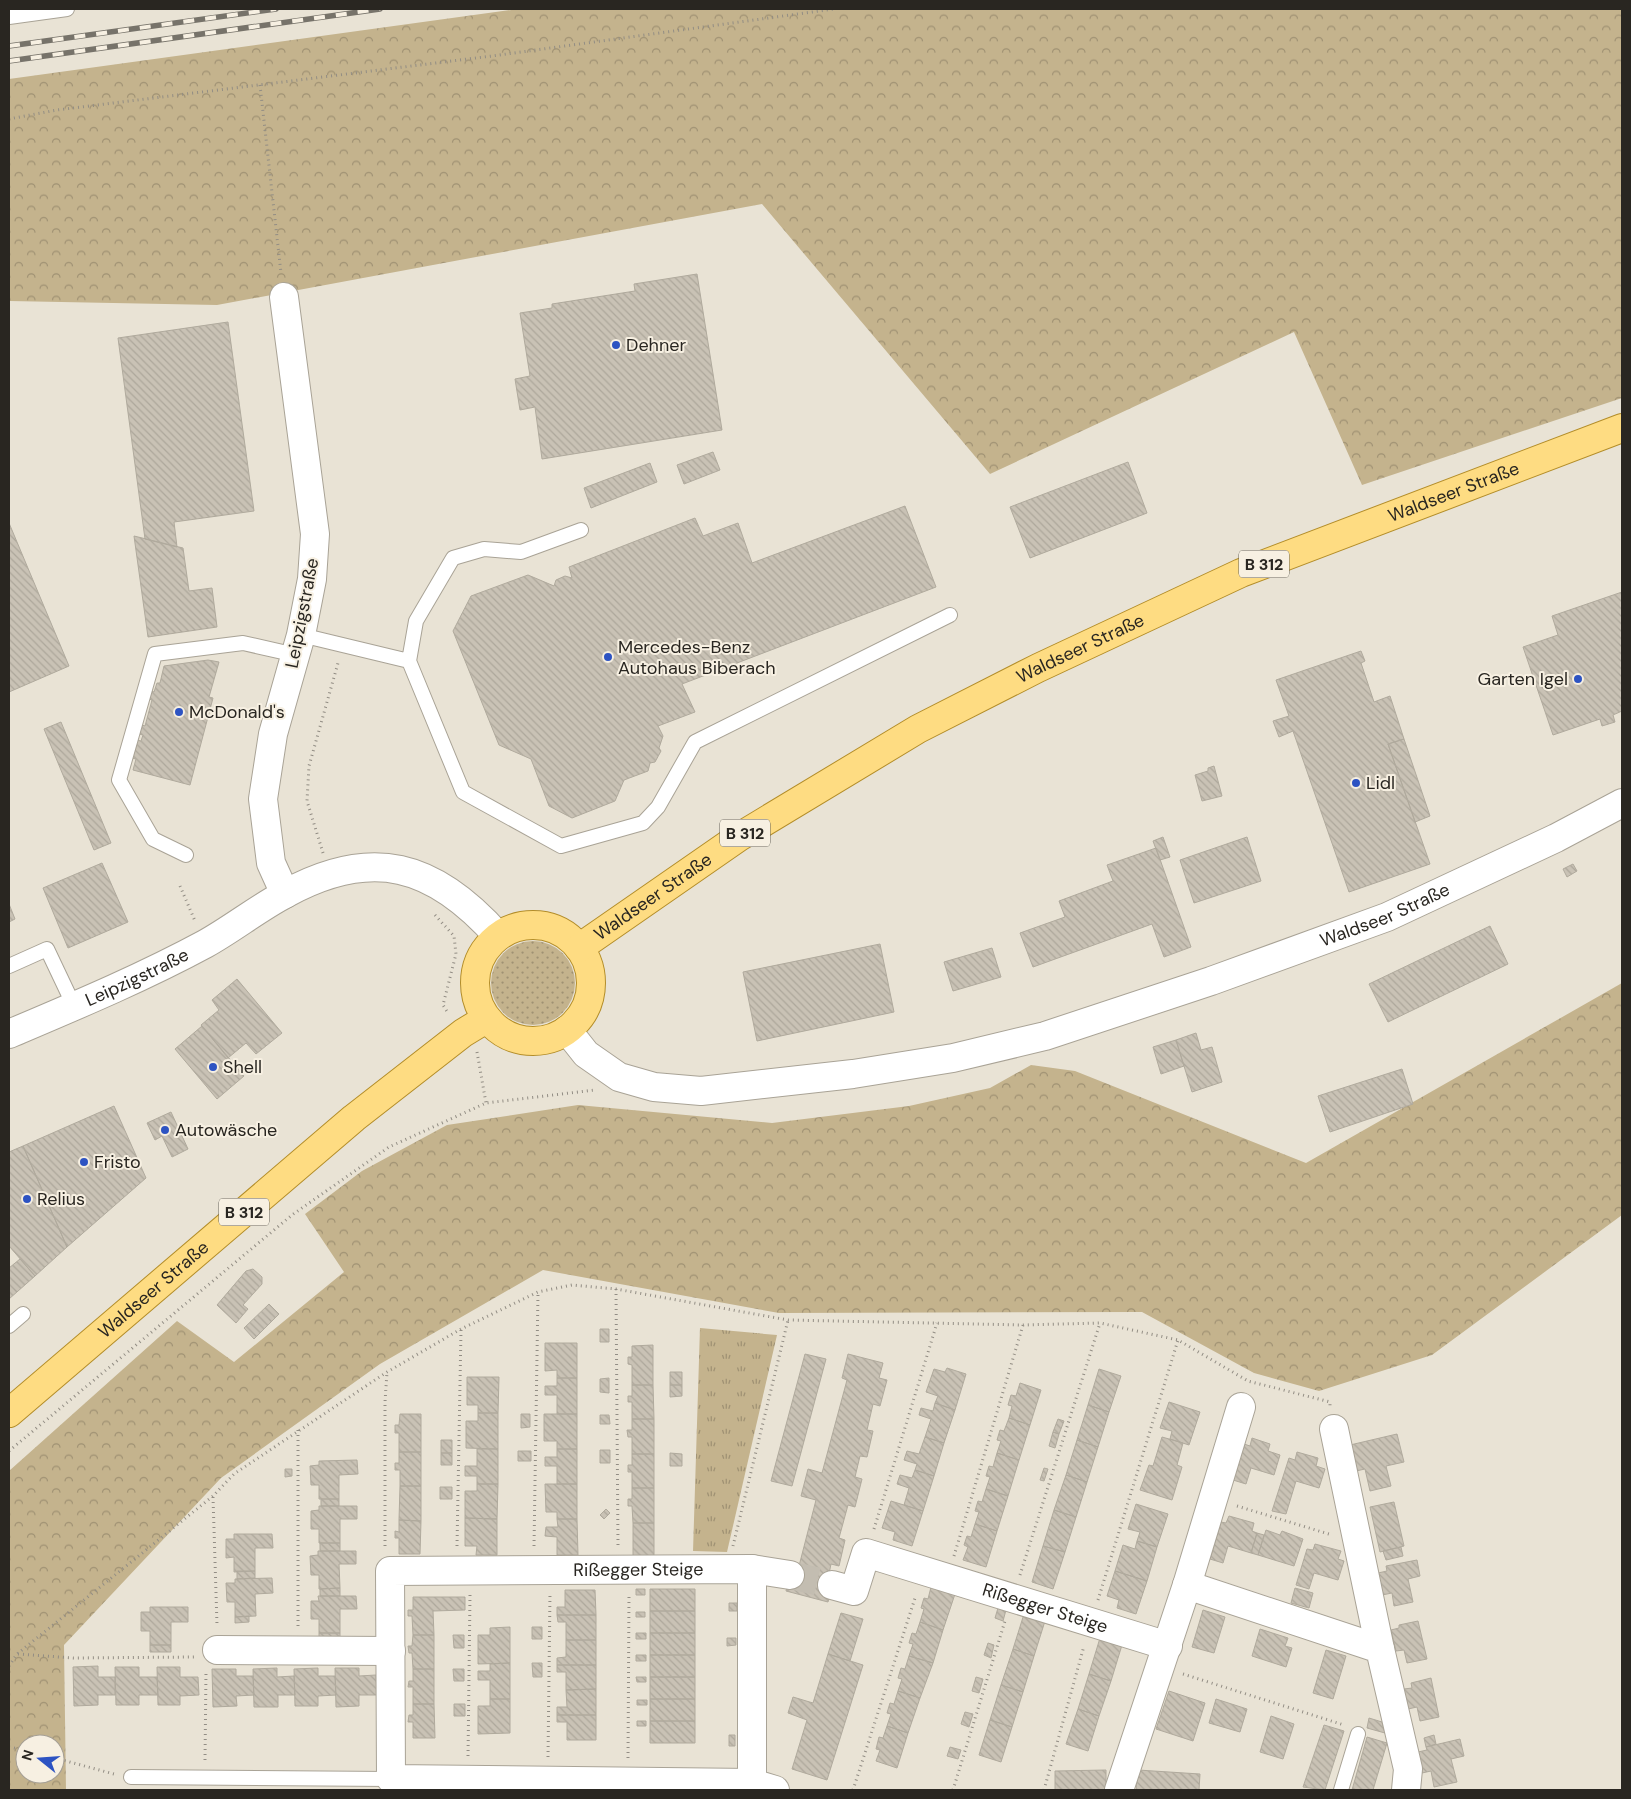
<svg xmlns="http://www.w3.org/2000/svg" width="1631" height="1799" font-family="'DM Sans',sans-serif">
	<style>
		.grass { fill: url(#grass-dots) }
		.forest { fill: url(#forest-crowns); fill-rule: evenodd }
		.park { fill: url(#park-tufts) }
		.building { fill: url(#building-back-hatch); stroke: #b0aa9d }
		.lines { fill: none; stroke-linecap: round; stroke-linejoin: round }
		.street-tunnel { stroke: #c3bdb1; stroke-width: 28; stroke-dasharray: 28 14; stroke-linecap: butt }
		.lane-casing { stroke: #a9a396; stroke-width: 16 }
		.street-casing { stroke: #a9a396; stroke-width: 30 }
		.primary-casing { stroke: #b38d29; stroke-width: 30 }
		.path { stroke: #928d84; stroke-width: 3; stroke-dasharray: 1 4; stroke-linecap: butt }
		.lane { stroke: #fff; stroke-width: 14 }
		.street { stroke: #fff; stroke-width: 28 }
		.primary { stroke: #fedc82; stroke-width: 28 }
		.rail-casing { stroke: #77736a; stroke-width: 5.5 }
		.rail { stroke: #f7f0e2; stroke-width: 4; stroke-dasharray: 11; stroke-linecap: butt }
		.poi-dot { fill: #2d53c2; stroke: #f7f0e2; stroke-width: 2 }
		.labels { text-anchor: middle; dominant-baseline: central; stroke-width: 4; stroke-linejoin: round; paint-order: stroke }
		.shield { fill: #f7f0e2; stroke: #67635b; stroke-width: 1 }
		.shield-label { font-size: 16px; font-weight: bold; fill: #292621 }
		.poi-label { font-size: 18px; fill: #292621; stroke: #f7f0e2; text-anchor: start }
		.street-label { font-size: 18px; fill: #292621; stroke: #f7f0e2 }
	</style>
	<defs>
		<pattern id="grass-dots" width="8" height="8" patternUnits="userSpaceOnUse" patternTransform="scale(1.25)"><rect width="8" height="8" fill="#c4b38d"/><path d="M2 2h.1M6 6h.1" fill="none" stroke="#9f9173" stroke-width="1.8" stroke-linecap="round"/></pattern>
		<pattern id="forest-crowns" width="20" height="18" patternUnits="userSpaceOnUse" patternTransform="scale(1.25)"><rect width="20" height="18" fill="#c4b38d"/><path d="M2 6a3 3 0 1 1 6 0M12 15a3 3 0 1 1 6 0" fill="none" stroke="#9f9173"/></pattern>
		<pattern id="park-tufts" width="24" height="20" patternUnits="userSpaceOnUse" patternTransform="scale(1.25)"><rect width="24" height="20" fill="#c4b38d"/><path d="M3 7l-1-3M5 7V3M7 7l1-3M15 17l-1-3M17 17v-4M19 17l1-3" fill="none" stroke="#9f9173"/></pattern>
		<pattern id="building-back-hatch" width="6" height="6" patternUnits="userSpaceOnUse" patternTransform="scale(1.25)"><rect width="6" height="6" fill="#c9c2b5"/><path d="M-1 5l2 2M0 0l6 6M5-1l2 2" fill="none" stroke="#ada79b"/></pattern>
	</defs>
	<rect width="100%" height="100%" fill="#e9e3d5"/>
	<!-- grass -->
	<path class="grass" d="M491 983a42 42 0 1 1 84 0a42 42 0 1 1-84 0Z"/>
	<!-- forest -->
	<path class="forest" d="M518 9H1622V398L1362 485 1294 332 990 474 762 204 217 305 9 301V79Z
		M1622 983V1215L1432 1355 1319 1391 1254 1373 1142 1312 779 1313 543 1270 380 1364 221 1478 64 1645 66 1790H9V1471L177 1321 234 1362 344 1272 305 1214 362 1171 447 1125 578 1105 772 1123 909 1106 990 1088 1031 1065 1075 1071 1306 1163ZM25 1744H55V1774H25Z"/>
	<!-- park -->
	<path class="park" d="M700 1328 777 1335 727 1552 693 1551Z"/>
	<!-- building -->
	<path class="building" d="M697 274 722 430 542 459 535 407 520 410 515 379 530 376 520 313 552 308V304L635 291 634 284Z
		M228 322 254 511 174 522 177 547 145 539 118 338Z
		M713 452 720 470 684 484 677 465Z
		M1128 462 1147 513 1030 558 1010 507Z
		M650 463 657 482 591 508 584 488Z
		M905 506 936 587 682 684 695 712 658 726 663 736 659 748 661 751 655 762 650 763 648 771 624 780 615 801 572 818 549 806 531 759 499 745 453 631 471 596 528 575 554 586 556 580 565 576 572 578 569 567 695 518 703 536 738 523 752 563Z
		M9 523 69 666 9 692Z
		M134 536 183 548 189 591 212 588 217 627 148 637Z
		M1622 592V711L1613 715 1615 722 1602 726 1600 719 1553 735 1523 647 1558 635 1552 616Z
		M1361 651 1365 661 1361 663 1374 702 1390 696 1404 739 1388 744 1430 864 1349 892 1293 731 1279 737 1273 721 1289 716 1276 680Z
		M208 660 219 662 209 697 213 698 190 785 133 770 136 759 132 758 137 740 141 741 143 735 139 734 142 725 145 726 152 700 149 699 151 691 154 692 157 683H160L164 666Z
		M61 722 111 843 94 850 44 729Z
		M1404 739 1430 816 1415 822 1388 744Z
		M1214 766 1222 796 1202 801 1195 775 1208 771V768Z
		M1163 837 1170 857 1160 860 1153 841Z
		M1247 837 1261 881 1194 903 1180 860Z
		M1156 848 1191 947 1164 957 1152 924 1033 967 1020 933 1065 917 1059 901 1113 881 1107 865Z
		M102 863 128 922 68 948 43 888Z
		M1573 864 1577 871 1567 877 1563 869Z
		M9 904 15 919 9 922Z
		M1490 926 1508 964 1388 1022 1369 984Z
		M880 944 894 1012 757 1041 743 972Z
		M992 948 1001 977 953 991 944 962Z
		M237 979 282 1033 256 1054 246 1043 228 1058 201 1025 219 1010 212 1000Z
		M202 1026 244 1076 217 1099 175 1049Z
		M1196 1033 1201 1050 1212 1047 1222 1082 1192 1092 1176 1040Z
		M1176 1040 1184 1066 1161 1074 1153 1047Z
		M1402 1069 1413 1104 1330 1132 1318 1096Z
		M114 1106 146 1178 67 1247 23 1146Z
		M171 1112 188 1149 172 1157 162 1136 155 1140 147 1123Z
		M23 1146 67 1247 35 1276 9 1246V1152Z
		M20 1259 35 1276 9 1299V1268Z
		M253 1269 262 1277V1284L243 1305 248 1309 236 1323 217 1305 246 1271Z
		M269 1304 279 1314 254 1339 244 1328Z
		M600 1329H609V1342H600Z
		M545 1343H577V1378H557V1370L545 1371Z
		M653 1345V1385H632V1365L628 1364V1357H632V1346Z
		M805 1354 826 1359 792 1486 771 1481Z
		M848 1354 883 1363 879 1378 887 1380 880 1406 873 1404 867 1430 873 1431 867 1457 860 1456 855 1477 862 1479 855 1507 848 1505 839 1538 845 1540 839 1566 831 1564 829 1574 835 1575 828 1602 786 1591 792 1565 799 1566 816 1500 801 1496 808 1469 822 1473 847 1380 842 1378Z
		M947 1368 966 1374 955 1410 935 1403 938 1396 926 1392 934 1369 945 1372Z
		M1099 1369 1121 1376 1109 1412 1088 1405Z
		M670 1372H682V1385H670Z
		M467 1377H499L498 1413H478V1405H467Z
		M557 1378H577V1414H557V1395H545V1386H557Z
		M609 1378V1393L600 1392V1379Z
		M1020 1383 1041 1390 1030 1425 1009 1418 1012 1406 1008 1405 1011 1395 1016 1396Z
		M632 1385H653L654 1419H632V1402H628V1396H632Z
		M670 1385H682V1396L670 1397Z
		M1169 1402 1200 1412 1189 1445 1170 1439 1172 1431 1160 1428Z
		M935 1403 955 1410 944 1443 925 1437 931 1419 919 1415 921 1408 933 1411Z
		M1088 1405 1109 1412 1098 1447 1077 1440Z
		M478 1413H498V1449L466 1448V1421H478Z
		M400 1414H421V1452H399V1433H395V1425H399Z
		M521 1414H530V1427L521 1428Z
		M544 1414H577V1449H557V1441H544Z
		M600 1415H609L610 1424H600Z
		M1009 1418 1030 1425 1019 1460 997 1453 1001 1441 997 1440 1000 1430 1004 1431Z
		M632 1419H654V1454H632V1437H628L627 1430H632Z
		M1058 1419 1064 1421 1059 1434 1053 1432Z
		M1053 1432 1059 1434 1055 1448 1049 1446Z
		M1397 1434 1404 1462 1386 1466 1391 1486 1370 1491 1365 1469 1356 1471 1350 1445Z
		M925 1437 944 1443 934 1476 915 1470 917 1464 904 1460 907 1451 919 1454Z
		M1162 1437 1183 1443 1177 1465 1182 1467 1172 1500 1140 1490 1149 1465 1153 1466Z
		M1252 1438 1270 1444 1268 1451 1280 1455 1274 1475 1251 1468 1246 1484 1233 1480 1244 1444 1250 1446Z
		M441 1440H452V1453H441Z
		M1077 1440 1098 1447 1087 1482 1066 1475Z
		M477 1449H498V1484H477V1476H465V1466H477Z
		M557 1449H577V1484H557V1466H545V1457H557Z
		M600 1450H610V1463H600Z
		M518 1451H531V1461H518Z
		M399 1452H421V1486H400V1470H395V1463H399Z
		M1297 1452 1318 1458 1316 1466 1325 1469 1319 1488 1296 1481 1286 1514 1272 1511 1289 1458 1295 1460Z
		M441 1453H452V1465H441Z
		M670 1453 682 1454V1466H670Z
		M997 1453 1019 1460 1008 1496 986 1489 990 1477 986 1476 989 1466 993 1467Z
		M632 1454H654V1488H632V1472H628V1465H632Z
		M357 1460 358 1474 339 1475V1499H319V1485H311L310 1466 319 1465V1461Z
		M1044 1468 1048 1469 1044 1481 1040 1480Z
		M285 1469H292V1476L285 1477Z
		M915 1470 934 1476 923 1511 904 1505 909 1488 897 1484 900 1475 912 1478Z
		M1066 1475 1087 1482 1076 1517 1054 1510Z
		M477 1484H498L497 1519 465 1518V1491H477Z
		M545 1484H577V1519H557V1512H546Z
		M400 1486H421V1521L399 1520Z
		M440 1487H452V1499H440Z
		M632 1488H654V1523H633L632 1506H628V1499H632Z
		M986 1489 1008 1496 997 1531 975 1524 979 1512 975 1511 978 1501 982 1502Z
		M321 1499H339V1506H321Z
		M891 1501 923 1511 912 1546 893 1540 895 1532 882 1528Z
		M1394 1502 1404 1546 1380 1552 1370 1507Z
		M1136 1504 1168 1514 1157 1547 1137 1541 1140 1532 1128 1529Z
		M319 1506H357V1519H340V1543H319V1529H311V1511L319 1510Z
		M606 1509 610 1513 604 1519 600 1515Z
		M1054 1510 1076 1517 1065 1552 1043 1546Z
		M1229 1516 1254 1523 1252 1531 1257 1533 1251 1553 1228 1546 1223 1563 1210 1559 1221 1522 1226 1523Z
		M465 1518 497 1519V1555H476L477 1546H465Z
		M557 1519H577L578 1555H557V1537L545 1536 546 1527H558Z
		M399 1520 421 1521 420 1554H399V1538H395V1531L399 1532Z
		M633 1523H654V1557L633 1558Z
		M975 1524 997 1531 986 1567 963 1560 968 1547 964 1545 967 1536 971 1537Z
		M1266 1530 1280 1535 1282 1531 1303 1539 1294 1566 1258 1555Z
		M1257 1533 1264 1535 1258 1555 1251 1553Z
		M234 1534H272L273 1548H255V1571L234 1572V1557L226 1558V1539H234Z
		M1137 1541 1157 1547 1147 1581 1115 1571 1123 1545 1135 1549Z
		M320 1543H340V1551H320Z
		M1315 1544 1341 1551 1338 1559 1344 1561 1338 1580 1314 1573 1309 1589 1296 1585 1307 1549 1313 1550Z
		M1043 1546 1065 1552 1053 1589 1032 1582Z
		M1401 1547 1403 1556 1386 1560 1383 1551Z
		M318 1551H356V1564H339L340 1588 319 1589V1575H311L310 1556 318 1555Z
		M1417 1560 1420 1576 1408 1579 1413 1602 1394 1606 1392 1593 1382 1595 1378 1573 1387 1571 1386 1566Z
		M237 1571H255V1578L237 1579Z
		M1115 1571 1147 1581 1136 1614 1117 1608 1119 1600 1107 1596Z
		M272 1578 273 1593 255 1594 256 1616 235 1617V1602H227L226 1583H235V1579Z
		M931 1587 955 1594 943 1630 920 1622 924 1609 921 1608 924 1598 928 1599Z
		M340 1588V1596H320V1589Z
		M1295 1588 1313 1593 1309 1608 1291 1603Z
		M636 1589H645V1595H636Z
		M650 1589H695V1611H650Z
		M565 1590H595L596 1615H557V1607H565Z
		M318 1596H356L357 1609H340V1633H319V1619H311V1601H319Z
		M413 1597H465V1610L433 1611 434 1635H413L412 1616H408V1610H413Z
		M729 1603H737V1611H729Z
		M150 1607H188V1622H171V1645H150V1631H141V1612H150Z
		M998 1608 1006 1610 1003 1621 995 1618Z
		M1203 1610 1225 1617 1214 1653 1192 1647Z
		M650 1611H695V1633H650Z
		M636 1612H645V1617H636Z
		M841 1613 863 1619 850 1661 828 1654Z
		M1024 1614 1045 1621 1034 1656 1013 1649Z
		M557 1615H596V1640H566V1622H558Z
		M249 1616V1622L235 1623V1617Z
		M1418 1621 1427 1659 1407 1663 1404 1650 1396 1651 1391 1630 1399 1628V1625Z
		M920 1622 943 1630 933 1663 909 1656 913 1644 909 1643 912 1633 916 1634Z
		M510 1627V1663L478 1664V1635H490V1628Z
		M532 1627H542V1639H532Z
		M1260 1629 1288 1638 1285 1646 1292 1648 1286 1667 1252 1656Z
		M319 1633H340V1640H319Z
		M636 1633H646V1639H636Z
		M650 1633H695V1655H650Z
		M413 1635H434V1669H413L412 1653H409L408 1646H412Z
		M453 1635H464V1648H454Z
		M727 1638H736V1645L727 1646Z
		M1100 1638 1122 1645 1111 1681 1089 1674Z
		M566 1640H596V1665H557V1658L566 1657Z
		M988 1643 994 1645 991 1658 984 1655Z
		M150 1645H171V1652H150Z
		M1013 1649 1034 1656 1023 1692 1001 1685Z
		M1326 1650 1346 1656 1333 1699 1313 1693Z
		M828 1654 863 1665 827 1780 792 1769 807 1720 788 1713 793 1697 813 1703Z
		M636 1655H646V1661H636Z
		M650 1655H695V1677H650Z
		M909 1656 933 1663 920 1698 898 1691 902 1679 898 1678 901 1668 905 1669Z
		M510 1663V1699H490V1680H478V1671H490V1664Z
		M532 1663H542V1677H533Z
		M557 1665H596V1689L566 1690V1672H557Z
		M98 1666V1677H115V1695H98V1705L74 1706 73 1667Z
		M115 1667H139V1677H157L158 1695H139V1705H116Z
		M157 1667H180V1677H198L199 1695 180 1696V1705H158Z
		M277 1668V1677L294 1676 295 1695H278V1707H254L253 1669Z
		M318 1668V1676H335L336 1695 318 1696V1706H295L294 1669Z
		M335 1668H359V1676L376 1675 377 1695H359V1706L336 1707Z
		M212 1669H236V1676H253L254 1695 236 1696 237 1706 213 1707Z
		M413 1669H434V1704H413V1687H408L409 1681H413Z
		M453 1669H464V1681H454Z
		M1089 1674 1111 1681 1099 1716 1078 1709Z
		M636 1677H646V1682H637Z
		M650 1677H695V1699H650Z
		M976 1677 983 1679 979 1693 972 1691Z
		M1431 1678 1439 1717 1420 1721 1417 1707 1408 1709 1404 1689 1412 1688 1411 1683Z
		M1001 1685 1023 1692 1012 1727 990 1720Z
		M596 1689V1715H557V1707H567L566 1690Z
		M898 1691 920 1698 908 1733 887 1726 891 1714 887 1713 890 1703 894 1704Z
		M1169 1691 1205 1703 1193 1741 1156 1729Z
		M490 1699H510V1733L478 1734V1706H490Z
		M650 1699H695V1721H650Z
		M1216 1699 1247 1709 1240 1732 1209 1723Z
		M637 1700H647V1705H637Z
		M413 1704H434L435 1738H413V1722H408L409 1715H413Z
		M454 1704H465V1716H454Z
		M1078 1709 1099 1716 1088 1751 1066 1744Z
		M965 1712 973 1714 969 1727 961 1724Z
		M557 1715H596V1740H567V1722H557Z
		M1271 1716 1294 1724 1283 1759 1260 1752Z
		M1369 1718 1382 1722 1385 1733 1367 1728Z
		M990 1720 1012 1727 1001 1762 979 1755Z
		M637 1721H646V1726H637Z
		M650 1721H695V1743H650Z
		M1324 1725 1344 1731 1325 1790 1303 1787Z
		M887 1726 908 1733 897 1768 876 1761 880 1750 876 1749 879 1737 883 1738Z
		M729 1735H735V1746H729Z
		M1434 1735 1436 1744 1426 1747 1424 1738Z
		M1367 1737 1387 1743 1373 1790H1352Z
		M1460 1739 1464 1756 1451 1759 1457 1782 1434 1787 1431 1771 1422 1773 1418 1752 1427 1750 1426 1747Z
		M950 1747 961 1750 958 1759 947 1756Z
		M1106 1770V1790H1055V1771Z
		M1138 1770 1200 1774 1199 1790H1136Z"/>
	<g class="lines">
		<!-- street-tunnel -->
		<path class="street-tunnel" d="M790 1575 832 1585"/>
		<!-- lane casing -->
		<g class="lane-casing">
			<path id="lane" d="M9 17 67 9
				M301 635 409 661 463 792 561 846 643 823 658 807 695 742 950 615
				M409 661 416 621 453 558 484 549 521 552 581 530
				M186 855 153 839 119 780 155 654 243 643 296 655
				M9 966 47 949 74 1006
				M9 1326 23 1314
				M131 1777 391 1779
				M1341 1790 1358 1734"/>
		</g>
		<!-- street casing -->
		<g class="street-casing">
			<g id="street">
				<path d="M284 297 315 534 312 579 301 635 273 734 263 799 271 863 285 894"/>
				<path id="s1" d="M567 1030 586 1054 619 1077 654 1087 701 1091 853 1074 953 1058 1045 1036 1211 981 1387 917 1556 838 1622 803"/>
				<path id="s2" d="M9 1034C75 1006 142 978 205 944 232 929 257 909 285 894 372 846 434 864 498 936"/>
				<path d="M1334 1429 1380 1649"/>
				<path d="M752 1569V1783L775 1790"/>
				<path id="s3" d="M832 1585 854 1591 866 1553 1168 1646"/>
				<path d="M1187 1585 1380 1649 1408 1769 1406 1790"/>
				<path d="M217 1650 391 1651"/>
				<path id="s4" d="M749 1790 752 1783 391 1779 390 1571 752 1569 790 1575"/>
				<path d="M1119 1790 1187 1585 1241 1407"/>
			</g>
		</g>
		<!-- primary casing -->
		<g class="primary-casing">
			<g id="primary">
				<circle cx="533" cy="983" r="58"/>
				<path id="s5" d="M579 948 739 837 918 729 1038 668 1241 573 1622 428"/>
				<path id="s6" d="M9 1413 354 1118 463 1033 486 1019"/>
			</g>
		</g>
		<!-- path -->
		<path class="path" d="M260 85 281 273
			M9 119 57 110 492 56 834 9
			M323 853 307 801 309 766 338 663
			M180 886 195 921
			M435 915 454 936 456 954 443 1005 448 1013
			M477 1052 486 1103
			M616 1289 618 1546
			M298 1430V1627
			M9 1451 292 1215 389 1147 486 1103 595 1090
			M213 1497 217 1625
			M1237 1506 1332 1535
			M874 1529 937 1323
			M385 1546V1402L387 1372
			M457 1546 461 1330
			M534 1546 538 1292
			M733 1546 788 1320
			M954 1556 1023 1325
			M1020 1575 1100 1323
			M1098 1600 1178 1340
			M18 1654 73 1658 194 1657
			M9 1666 17 1654 213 1496 234 1474 387 1372 461 1329 538 1292 572 1285 616 1289 788 1320 1023 1325 1100 1323 1178 1340 1248 1381 1330 1402V1406
			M1183 1674 1344 1725
			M9 1747 25 1750
			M468 1756 470 1595
			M548 1757 550 1593
			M55 1758 114 1774
			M628 1758 629 1595
			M205 1760 206 1671
			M853 1790 916 1595
			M953 1790 1005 1621
			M1044 1790 1084 1646"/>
		<!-- lane -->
		<use href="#lane" class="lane"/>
		<!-- street -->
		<use href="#street" class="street"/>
		<!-- primary -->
		<use href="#primary" class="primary"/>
		<!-- rail casing -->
		<g class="rail-casing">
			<path id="rail" d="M9 46 276 9
				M9 61 380 9"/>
		</g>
		<!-- rail -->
		<use href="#rail" class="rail"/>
	</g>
	<!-- markers -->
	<g class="poi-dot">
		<circle cx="616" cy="345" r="5"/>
		<circle cx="608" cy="657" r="5"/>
		<circle cx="1578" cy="679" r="5"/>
		<circle cx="179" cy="712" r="5"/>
		<circle cx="1356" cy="783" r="5"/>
		<circle cx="213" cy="1067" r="5"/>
		<circle cx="165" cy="1130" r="5"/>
		<circle cx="84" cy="1162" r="5"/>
		<circle cx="27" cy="1199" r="5"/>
	</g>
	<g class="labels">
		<!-- shield labels -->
		<g class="shield">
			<rect x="1239" y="550.5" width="50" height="27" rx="4"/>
			<rect x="720" y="819.5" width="50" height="27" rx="4"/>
			<rect x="219" y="1198.5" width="50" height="27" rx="4"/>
		</g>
		<g class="shield-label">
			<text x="1264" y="564">B 312</text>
			<text x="745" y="833">B 312</text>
			<text x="244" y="1212">B 312</text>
		</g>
		<!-- poi labels -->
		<g class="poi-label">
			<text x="626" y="345">Dehner</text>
			<text x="618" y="647">Mercedes-Benz<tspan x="618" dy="21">Autohaus Biberach</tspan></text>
			<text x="1568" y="679" text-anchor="end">Garten Igel</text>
			<text x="189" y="712">McDonald's</text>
			<text x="1366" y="783">Lidl</text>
			<text x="223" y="1067">Shell</text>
			<text x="175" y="1130">Autowäsche</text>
			<text x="94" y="1162">Fristo</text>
			<text x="37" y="1199">Relius</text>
		</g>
		<!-- street labels -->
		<g class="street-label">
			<text stroke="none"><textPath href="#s5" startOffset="990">Waldseer Straße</textPath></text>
			<text transform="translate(302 613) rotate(-79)">Leipzigstraße</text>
			<text stroke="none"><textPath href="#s5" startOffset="585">Waldseer Straße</textPath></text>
			<text stroke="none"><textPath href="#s5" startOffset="90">Waldseer Straße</textPath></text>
			<text stroke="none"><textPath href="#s1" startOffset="864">Waldseer Straße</textPath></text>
			<text stroke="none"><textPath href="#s2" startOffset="140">Leipzigstraße</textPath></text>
			<text stroke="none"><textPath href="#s6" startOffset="190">Waldseer Straße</textPath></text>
			<text stroke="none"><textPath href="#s4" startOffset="825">Rißegger Steige</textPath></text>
			<text stroke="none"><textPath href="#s3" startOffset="250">Rißegger Steige</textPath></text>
		</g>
	</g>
	<!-- border -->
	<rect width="1631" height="1799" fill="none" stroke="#292621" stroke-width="20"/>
	<!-- north arrow -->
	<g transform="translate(40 1759) rotate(287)"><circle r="24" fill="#f7f0e2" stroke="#a59f95"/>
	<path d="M0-4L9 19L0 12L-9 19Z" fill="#2d53c2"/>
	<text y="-8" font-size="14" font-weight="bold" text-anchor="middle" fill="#292621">N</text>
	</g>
</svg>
